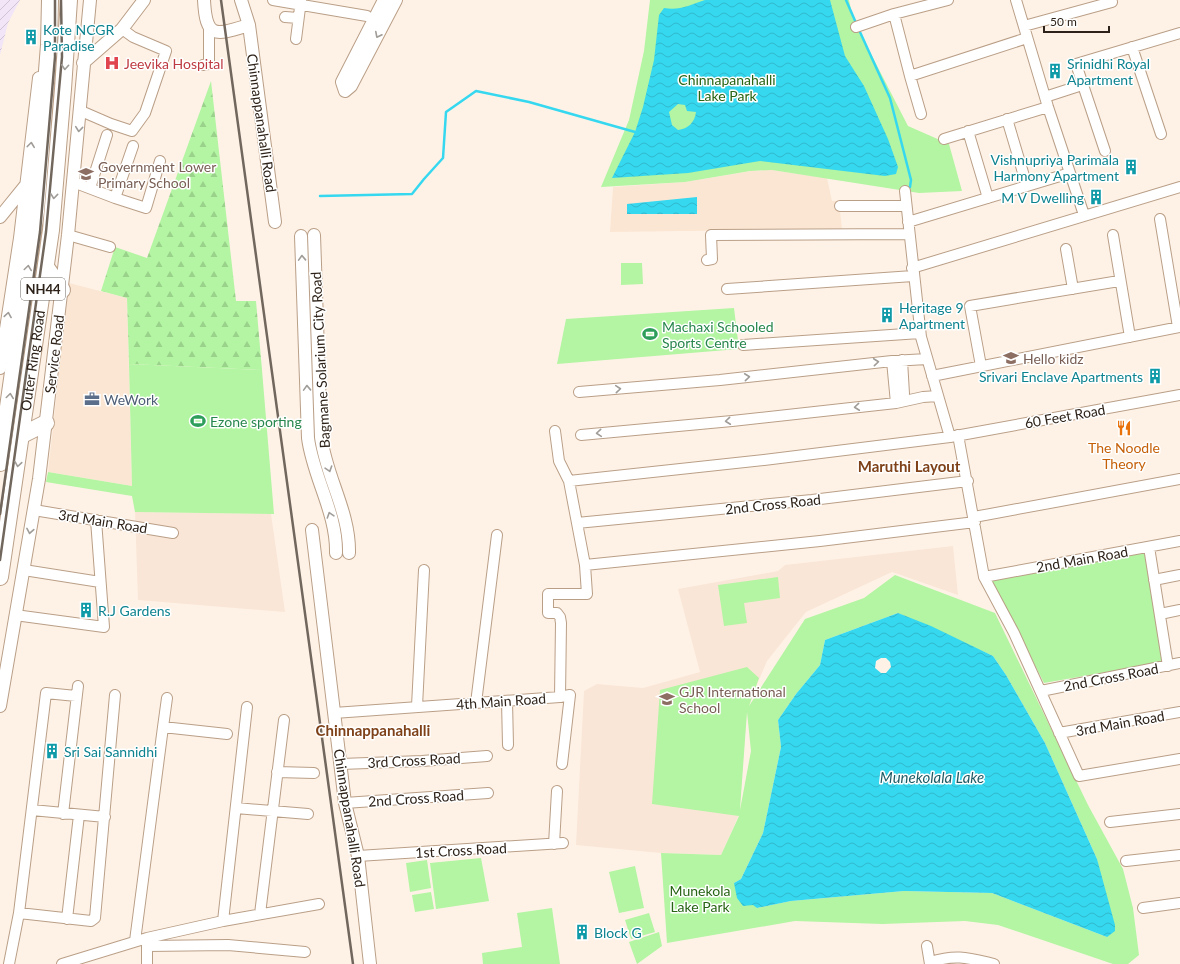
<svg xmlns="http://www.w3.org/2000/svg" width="1180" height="964" font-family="Lato,sans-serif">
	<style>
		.built { fill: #fbe6d3 }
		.industrial { fill: url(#industrial-furrows) }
		.education { fill: #fae6d7 }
		.forest { fill: url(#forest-firs) }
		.green { fill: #b3f5a2; fill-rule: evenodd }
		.water { fill: url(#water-waves); fill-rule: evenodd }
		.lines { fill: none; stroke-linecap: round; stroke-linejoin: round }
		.stream { stroke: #36d8f0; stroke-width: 2.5 }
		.minor-casing { stroke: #ba9f87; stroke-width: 12 }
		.tertiary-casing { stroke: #ba9f87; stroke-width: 14 }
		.trunk-casing { stroke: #ba9f87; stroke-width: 18 }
		.minor { stroke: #fff; stroke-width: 10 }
		.tertiary { stroke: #fff; stroke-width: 12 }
		.trunk { stroke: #fff; stroke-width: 16 }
		.rail { stroke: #72675d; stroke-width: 2.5 }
		.oneway { stroke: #a09c98 }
		.labels { text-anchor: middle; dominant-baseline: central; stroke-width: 3; stroke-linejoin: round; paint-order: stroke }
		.shield { fill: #fff; stroke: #6c645e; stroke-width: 1 }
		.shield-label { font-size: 13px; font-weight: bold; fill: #2d2219 }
		.culture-label { font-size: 14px; fill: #0d838f; stroke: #fff; text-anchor: start }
		.health-label { font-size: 14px; fill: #be3a42; stroke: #fff; text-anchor: start }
		.park-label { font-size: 14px; fill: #276414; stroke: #fff }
		.street-label { font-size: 14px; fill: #2d2219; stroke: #fff }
		.education-label { font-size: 14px; fill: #785e54; stroke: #fff; text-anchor: start }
		.leisure-label { font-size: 14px; fill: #27864d; stroke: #fff; text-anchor: start }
		.service-label { font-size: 14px; fill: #4e5e75; stroke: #fff; text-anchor: start }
		.food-label { font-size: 14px; fill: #c56008; stroke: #fff }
		.neighbourhood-label { font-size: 15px; font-weight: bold; fill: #7e4118; stroke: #fff }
		.water-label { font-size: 15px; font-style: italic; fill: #1e5c66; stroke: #fff }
	</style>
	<defs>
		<pattern id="industrial-furrows" width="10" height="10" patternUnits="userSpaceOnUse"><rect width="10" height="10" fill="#f2e5f8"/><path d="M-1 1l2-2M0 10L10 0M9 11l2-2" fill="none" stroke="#d0c4d4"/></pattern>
		<pattern id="forest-firs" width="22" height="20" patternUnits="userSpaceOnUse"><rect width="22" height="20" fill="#b3f5a2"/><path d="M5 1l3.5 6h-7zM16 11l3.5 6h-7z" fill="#9ad28b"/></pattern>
		<pattern id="water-waves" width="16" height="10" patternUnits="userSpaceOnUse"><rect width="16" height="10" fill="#36d8f0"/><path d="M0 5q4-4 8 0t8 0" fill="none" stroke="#30b9cd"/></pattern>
	</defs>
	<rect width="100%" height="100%" fill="#fef2e7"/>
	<!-- built -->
	<path class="built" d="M772 170 827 178 832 201H839L842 229 610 232 613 187 685 182 751 171Z
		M69 283 127 298 132 486 48 472Z"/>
	<!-- industrial -->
	<path class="industrial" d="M0 0H20L8 23 0 55Z"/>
	<!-- education -->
	<path class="education" d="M135 512 271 514 285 612 138 600Z
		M953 546 958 595 892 572 806 612 767 661 747 708 739 815 721 855 661 853 576 845 584 691 597 684 643 688 700 672 678 589 778 571 785 565Z"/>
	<!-- forest -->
	<path class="forest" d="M211 81 236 301H256L262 370 129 364 127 298 101 291 115 247 147 258Z"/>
	<!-- green -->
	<path class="green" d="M650 0H849L853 19 908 126 949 144 962 191 919 193 772 170 750 171 685 182 601 187 629 120 644 51Z
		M621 263H642L643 284 621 285Z
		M734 308 739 349 557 364 566 319Z
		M129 364 262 370 274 514 135 512 132 496 46 482 48 472 132 486Z
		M1146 552 1164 662 1044 683 991 580Z
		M895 575 995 613 1088 805 1123 869 1133 908 1139 955 1128 964H1113L998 925 965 921 882 924 795 921 667 943 661 853 721 855 739 816 652 804 660 690 747 667 759 678 749 706 805 619 864 598ZM898 613 993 656 1006 675 1045 743 1097 859 1107 937 992 893 904 891 791 901 757 908 734 883 741 879 763 833 781 747 778 720 796 694 820 665 825 640ZM747 712 751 751 740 810V809Z
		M778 577 780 598 744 603 747 623 724 626 718 585Z
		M481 858 489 901 436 909 430 863Z
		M427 860 431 888 410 892 406 863Z
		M635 866 644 908 619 913 609 872Z
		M431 892 434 909 415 912 412 895Z
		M552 908 560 964H483L482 953 522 947 517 913Z
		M649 913 655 932 631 939 625 920Z
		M659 932 662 946 637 964 629 942Z"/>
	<!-- water -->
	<path class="water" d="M705 0H830L845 56 864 86 888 139 898 167 896 174 885 176 760 161 688 173 612 178 635 132 643 107 654 60 659 15 664 8C679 11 690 5 705 0ZM678 104 685 105 687 111 696 112C695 122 688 129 678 130L672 125 669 112Z
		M697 197V214H627V204Z
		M898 613 931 626 993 656 1006 675 1045 743 1097 859 1115 925V931L1107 937 992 893 904 891 791 901 757 908 753 905 743 906 737 898 734 883 741 879 763 833 781 747 778 720 796 694 820 665 825 640ZM881 658H886L890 662 891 667 886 673H881L875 668 876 661Z"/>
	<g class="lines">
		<!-- stream -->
		<path class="stream" d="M846 0 856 23
			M860 32 890 98 911 180 910 187
			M320 196 412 194 424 179 443 158 446 112 476 91 529 102 635 132"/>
		<!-- minor casing -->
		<g class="minor-casing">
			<path id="minor" d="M273 0 367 16
				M1016 0 1048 107 1084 215
				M894 14 910 76 1027 38
				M285 17 298 18
				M1024 26 1112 2
				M856 27 894 14 948 0
				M296 39 301 0
				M1132 47 1161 134
				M203 65 208 64 209 62V28
				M910 76 921 114
				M1045 97 1082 85
				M81 111 111 124 132 131 145 113 166 51 133 37 122 29
				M1007 119 1027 186
				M968 131 988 198
				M944 139 1048 107
				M1105 151 1076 64 1180 33
				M73 182 115 198 133 146
				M90 188 107 135
				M905 191 921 337 950 437
				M115 198 146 208 160 161
				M840 206H906
				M1160 219 1178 327
				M908 222 1070 173
				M68 235 110 247
				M1113 235 1130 337
				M1066 249 1073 289
				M707 260 712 259 711 235 908 234
				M912 268 1180 187
				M727 289 913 276
				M743 345 920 333
				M902 360 904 394
				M892 361 896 403
				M981 366 970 306 1119 281
				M932 376 1180 327
				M579 392 720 380 892 361 927 359
				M555 431 559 461 569 481 585 565 587 594H548V613H557L560 617 561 623 560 697
				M581 435 732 421 896 403 923 397 938 396
				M958 435 984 577 1014 633 1079 776 1180 759
				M569 481 764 460 950 437 1180 395
				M34 510 173 533
				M974 517 1180 479
				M577 523 812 500 968 481
				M1149 547 1168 666
				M585 565 820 541 975 522
				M24 570 100 582
				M984 577 1180 541
				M1154 580 1180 575
				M1160 614 1180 610
				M15 615 104 627 96 520
				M1041 691 1180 663
				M507 701 508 745
				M476 703 497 535
				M417 706 424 570
				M334 713 560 697 570 695 562 764
				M163 727 167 698
				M1059 733 1180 712
				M341 764 422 761 487 756
				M277 772 314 773
				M345 803 488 793
				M236 808 308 814
				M32 810 105 817
				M63 814 78 686
				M1110 822 1180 814
				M554 844 557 791
				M358 856 563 843
				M1126 861 1180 855
				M1143 908 1180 903
				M19 913 91 921 95 918 115 695
				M260 914 284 720
				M67 919 79 815
				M223 921 247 707
				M147 940V964
				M135 941 163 727 227 734
				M147 946 228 945 305 952
				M927 946 930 964
				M930 962C957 954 968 958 994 964
				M9 964 19 913 46 693 76 696
				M62 964 147 938 223 921 319 904"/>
		</g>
		<!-- tertiary casing -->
		<g class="tertiary-casing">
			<path id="tertiary" d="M204 0C206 40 216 35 249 25
				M241 0 249 25 275 222
				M384 0 342 82 345 91 351 86 396 0
				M83 63 122 29 144 0
				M0 217 26 185
				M314 235 321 437C326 477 350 512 349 553
				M301 236 308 438C313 477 337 513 336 553
				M0 368 20 238 39 78
				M312 530 345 803 358 856 370 964
				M0 706 39 479 68 235 90 0"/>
		</g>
		<!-- trunk casing -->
		<g class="trunk-casing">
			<g id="trunk">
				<path d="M46 267 62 290"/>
				<path d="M22 435 46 423"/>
				<path d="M0 463 36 211 49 45 50 0"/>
				<path id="s1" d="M0 577 51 230 63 89 69 0"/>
			</g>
		</g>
		<!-- minor -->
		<use href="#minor" class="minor"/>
		<!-- tertiary -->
		<use href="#tertiary" class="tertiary"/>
		<!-- trunk -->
		<use href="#trunk" class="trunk"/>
		<!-- rail -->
		<path class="rail" d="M221 0 353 964
			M0 514 40 232 55 57V0
			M0 560 46 232 62 57 61 0"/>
	</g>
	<!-- one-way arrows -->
	<defs><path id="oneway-chevron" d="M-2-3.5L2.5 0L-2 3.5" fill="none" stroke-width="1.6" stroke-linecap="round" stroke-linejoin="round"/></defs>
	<g class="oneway">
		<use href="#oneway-chevron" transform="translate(378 35) rotate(117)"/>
		<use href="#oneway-chevron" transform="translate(65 67) rotate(94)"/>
		<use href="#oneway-chevron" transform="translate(79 129) rotate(96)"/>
		<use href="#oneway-chevron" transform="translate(31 145) rotate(-83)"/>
		<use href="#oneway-chevron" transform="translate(54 196) rotate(96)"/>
		<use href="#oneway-chevron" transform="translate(302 258) rotate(-92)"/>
		<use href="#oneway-chevron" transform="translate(28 268) rotate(-82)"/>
		<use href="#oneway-chevron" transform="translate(8 315) rotate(-81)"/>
		<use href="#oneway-chevron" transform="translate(876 362) rotate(-6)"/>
		<use href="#oneway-chevron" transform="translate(747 377) rotate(-6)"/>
		<use href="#oneway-chevron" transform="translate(307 388) rotate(-92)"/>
		<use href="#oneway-chevron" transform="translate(618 389) rotate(-5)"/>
		<use href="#oneway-chevron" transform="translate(10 396) rotate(-82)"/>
		<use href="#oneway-chevron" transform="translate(857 407) rotate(174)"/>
		<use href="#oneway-chevron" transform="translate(728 421) rotate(174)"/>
		<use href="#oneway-chevron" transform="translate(599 433) rotate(175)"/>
		<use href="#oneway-chevron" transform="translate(18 464) rotate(99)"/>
		<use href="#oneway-chevron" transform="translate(329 469) rotate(72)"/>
		<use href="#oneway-chevron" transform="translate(330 515) rotate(-108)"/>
		<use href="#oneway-chevron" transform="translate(30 531) rotate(100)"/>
	</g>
	<!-- icons -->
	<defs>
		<g id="building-bare" transform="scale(1.2)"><path d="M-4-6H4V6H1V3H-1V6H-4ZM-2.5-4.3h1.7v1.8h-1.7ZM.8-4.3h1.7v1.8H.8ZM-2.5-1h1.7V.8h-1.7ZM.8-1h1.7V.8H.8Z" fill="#0f9aa8" stroke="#fff" stroke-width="2.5" paint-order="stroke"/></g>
		<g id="hospital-bare" transform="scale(1.2)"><path d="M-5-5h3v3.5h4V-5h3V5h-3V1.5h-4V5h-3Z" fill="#e0444e" stroke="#fff" stroke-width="2.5" paint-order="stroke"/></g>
		<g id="school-bare" transform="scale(1.2)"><path d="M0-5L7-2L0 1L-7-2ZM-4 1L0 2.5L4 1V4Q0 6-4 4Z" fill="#8d6e63" stroke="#fff" stroke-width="2.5" paint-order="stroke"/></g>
		<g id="stadium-bare" transform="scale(1.2)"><path d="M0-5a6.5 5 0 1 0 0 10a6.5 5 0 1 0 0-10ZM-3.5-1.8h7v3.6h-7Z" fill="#2e9e5b" stroke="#fff" stroke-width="2.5" paint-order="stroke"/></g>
		<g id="office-bare" transform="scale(1.2)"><path d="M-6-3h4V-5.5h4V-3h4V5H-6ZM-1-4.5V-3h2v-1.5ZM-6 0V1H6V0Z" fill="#5c6f8a" stroke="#fff" stroke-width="2.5" paint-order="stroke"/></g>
		<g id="restaurant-bare" transform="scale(1.2)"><path d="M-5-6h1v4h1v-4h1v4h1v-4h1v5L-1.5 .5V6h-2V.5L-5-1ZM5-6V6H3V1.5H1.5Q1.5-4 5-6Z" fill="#e8710a" stroke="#fff" stroke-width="2.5" paint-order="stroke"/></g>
	</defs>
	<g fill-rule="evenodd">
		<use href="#building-bare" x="31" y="37"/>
		<use href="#hospital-bare" x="112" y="63"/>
		<use href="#building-bare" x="1055" y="71"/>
		<use href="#building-bare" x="1131" y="167"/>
		<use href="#school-bare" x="86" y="174"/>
		<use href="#building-bare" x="1096" y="197"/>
		<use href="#building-bare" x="887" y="315"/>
		<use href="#stadium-bare" x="650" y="334"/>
		<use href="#school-bare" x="1011" y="358"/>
		<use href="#building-bare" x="1155" y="376"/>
		<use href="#office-bare" x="92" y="399"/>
		<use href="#stadium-bare" x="198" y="421"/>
		<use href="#restaurant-bare" x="1124" y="428"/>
		<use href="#building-bare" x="86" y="610"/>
		<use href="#school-bare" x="667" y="699"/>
		<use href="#building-bare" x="52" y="751"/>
		<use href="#building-bare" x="582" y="932"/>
	</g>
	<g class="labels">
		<!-- shield labels -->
		<rect class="shield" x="21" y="278" width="44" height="22" rx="3"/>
		<g class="shield-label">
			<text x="43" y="289">NH44</text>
		</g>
		<!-- culture labels -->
		<g class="culture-label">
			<text x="43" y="29">Kote NCGR<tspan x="43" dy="16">Paradise</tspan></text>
			<text x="1067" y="63">Srinidhi Royal<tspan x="1067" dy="16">Apartment</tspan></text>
			<text x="1119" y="159" text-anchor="end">Vishnupriya Parimala<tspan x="1119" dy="16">Harmony Apartment</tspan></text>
			<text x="1084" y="197" text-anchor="end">M V Dwelling</text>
			<text x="899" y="307">Heritage 9<tspan x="899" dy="16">Apartment</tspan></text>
			<text x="1143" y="376" text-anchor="end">Srivari Enclave Apartments</text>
			<text x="98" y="610">R.J Gardens</text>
			<text x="64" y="751">Sri Sai Sannidhi</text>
			<text x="594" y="932">Block G</text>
		</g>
		<!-- health labels -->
		<g class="health-label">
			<text x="124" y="63">Jeevika Hospital</text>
		</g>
		<!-- park labels -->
		<g class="park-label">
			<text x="727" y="79">Chinnapanahalli<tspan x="727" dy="16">Lake Park</tspan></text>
			<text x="700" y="890">Munekola<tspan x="700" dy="16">Lake Park</tspan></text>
		</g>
		<!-- street labels -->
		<g class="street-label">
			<text transform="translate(262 123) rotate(82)">Chinnappanahalli Road</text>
			<text transform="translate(54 354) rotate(-83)">Service Road</text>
			<text transform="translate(320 360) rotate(-93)">Bagmane Solarium City Road</text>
			<text stroke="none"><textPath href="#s1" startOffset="219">Outer Ring Road</textPath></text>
			<text transform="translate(1065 416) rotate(-10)">60 Feet Road</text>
			<text transform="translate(773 504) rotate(-6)">2nd Cross Road</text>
			<text transform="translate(103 521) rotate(9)">3rd Main Road</text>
			<text transform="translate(1082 559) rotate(-10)">2nd Main Road</text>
			<text transform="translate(1111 677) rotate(-11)">2nd Cross Road</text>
			<text transform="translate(501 701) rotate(-4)">4th Main Road</text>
			<text transform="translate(1120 723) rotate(-10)">3rd Main Road</text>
			<text transform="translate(414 760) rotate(-3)">3rd Cross Road</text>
			<text transform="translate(416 798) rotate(-4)">2nd Cross Road</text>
			<text transform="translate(350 818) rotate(81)">Chinnappanahalli Road</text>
			<text transform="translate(461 850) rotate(-3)">1st Cross Road</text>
		</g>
		<!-- education labels -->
		<g class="education-label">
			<text x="98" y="166">Government Lower<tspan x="98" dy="16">Primary School</tspan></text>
			<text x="1023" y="358">Hello kidz</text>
			<text x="679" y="691">GJR International<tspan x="679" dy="16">School</tspan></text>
		</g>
		<!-- leisure labels -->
		<g class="leisure-label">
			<text x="662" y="326">Machaxi Schooled<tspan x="662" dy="16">Sports Centre</tspan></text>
			<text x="210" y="421">Ezone sporting</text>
		</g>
		<!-- service labels -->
		<g class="service-label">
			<text x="104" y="399">WeWork</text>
		</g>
		<!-- food labels -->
		<g class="food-label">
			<text x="1124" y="447">The Noodle<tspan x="1124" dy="16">Theory</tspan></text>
		</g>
		<!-- neighbourhood labels -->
		<g class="neighbourhood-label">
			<text x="909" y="466">Maruthi Layout</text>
			<text x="373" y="730">Chinnappanahalli</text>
		</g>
		<!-- water labels -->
		<g class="water-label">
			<text x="932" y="777">Munekolala Lake</text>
		</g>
	</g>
	<!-- scale -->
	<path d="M1044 26v6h65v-6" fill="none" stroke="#2d2219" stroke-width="2"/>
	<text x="1050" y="26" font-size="12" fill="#2d2219" stroke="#ffffff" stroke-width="3" paint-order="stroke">50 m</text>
</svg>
